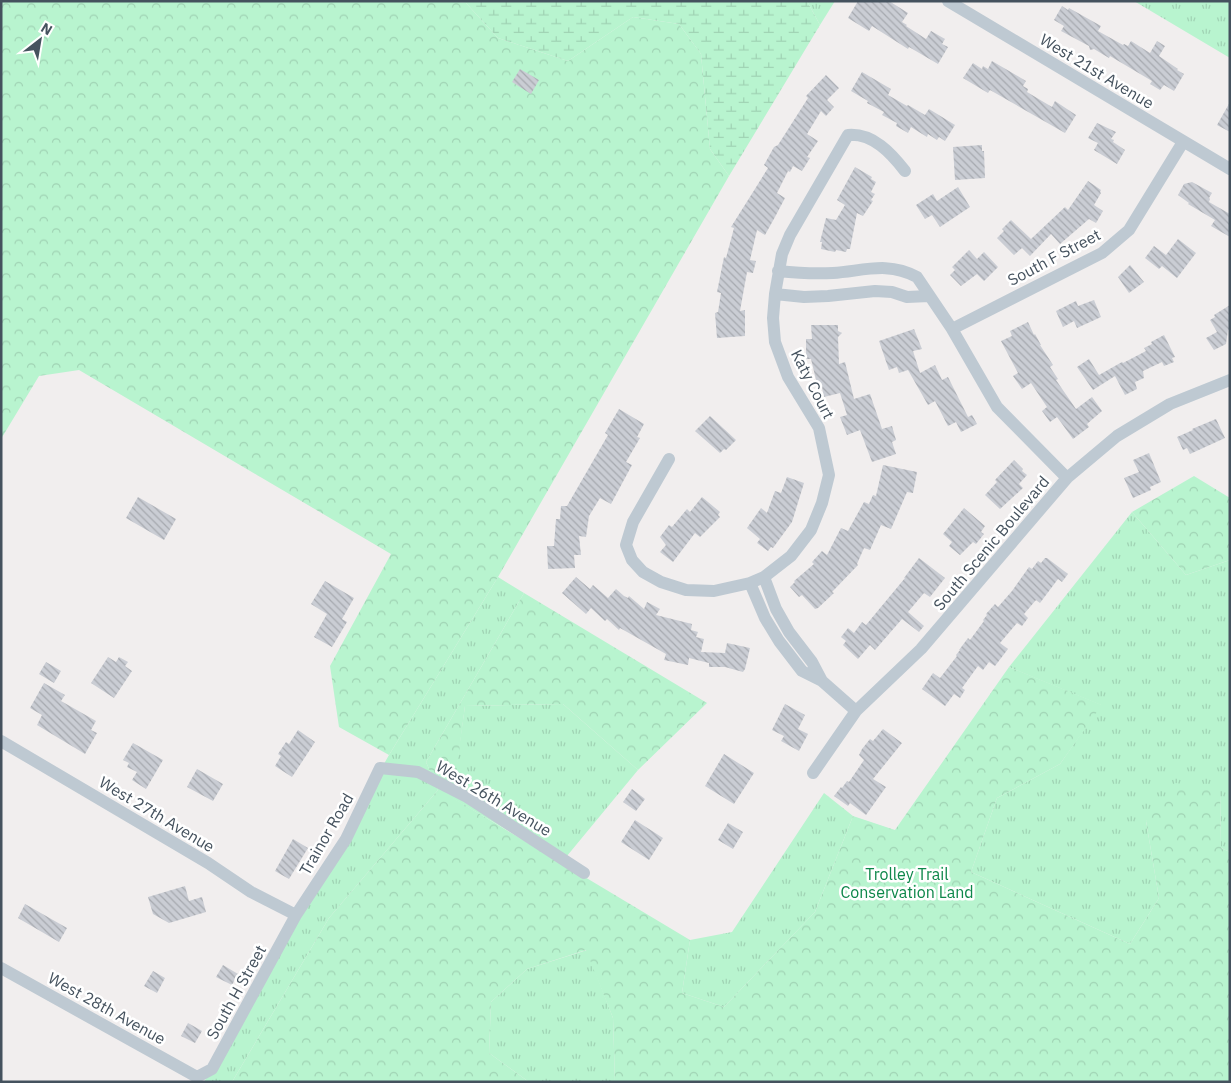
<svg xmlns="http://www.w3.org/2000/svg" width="1231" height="1083" font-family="'IBM Plex Sans',sans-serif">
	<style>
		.grass { fill: url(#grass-tufts) }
		.forest { fill: url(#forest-crowns) }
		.wetland { fill: url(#wetland-marsh) }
		.building { fill: url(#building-back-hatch) }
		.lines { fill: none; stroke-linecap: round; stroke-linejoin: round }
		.minor { stroke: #bec9d2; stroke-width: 12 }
		.labels { text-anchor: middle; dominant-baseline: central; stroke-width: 5; stroke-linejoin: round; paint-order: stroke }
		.street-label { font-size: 16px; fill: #45525e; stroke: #fff }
		.park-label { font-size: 16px; fill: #0d874a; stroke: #fff }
	</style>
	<defs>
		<pattern id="grass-tufts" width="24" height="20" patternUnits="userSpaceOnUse" patternTransform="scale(1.25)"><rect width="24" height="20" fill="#b8f4cf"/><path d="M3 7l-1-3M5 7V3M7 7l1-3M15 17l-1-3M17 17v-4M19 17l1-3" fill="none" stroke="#a0d3b4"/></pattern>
		<pattern id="forest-crowns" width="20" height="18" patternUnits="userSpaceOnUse" patternTransform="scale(1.25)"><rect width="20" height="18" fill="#b8f4cf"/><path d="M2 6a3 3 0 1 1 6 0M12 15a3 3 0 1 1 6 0" fill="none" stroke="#a0d3b4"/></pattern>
		<pattern id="wetland-marsh" width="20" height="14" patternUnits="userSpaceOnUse" patternTransform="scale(1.25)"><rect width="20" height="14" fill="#b8f4cf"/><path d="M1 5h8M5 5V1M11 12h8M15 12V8" fill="none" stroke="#a0d3b4"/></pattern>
		<pattern id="building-back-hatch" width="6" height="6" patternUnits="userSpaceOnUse" patternTransform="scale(1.25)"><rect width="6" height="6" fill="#cacdd4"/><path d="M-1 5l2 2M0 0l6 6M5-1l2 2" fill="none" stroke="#a6a9af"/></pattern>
	</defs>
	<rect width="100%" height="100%" fill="#f1eeee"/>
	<!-- grass -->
	<path class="grass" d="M807 1H835L820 25Z
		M1134 1H1230V58Z
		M1132 512 1186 575 1230 560V852L1221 848 1220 790 1146 821 1159 898 1130 944 971 872 997 798 1060 764 1101 705 1009 667Z
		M498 577 524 593 426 762 438 790 329 918 232 1082H204L389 755Z
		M563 704 638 770 562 862 452 798 465 706Z
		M824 793 853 816 815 912 724 1007 682 993 690 940 732 932Z
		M587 950 613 1018 615 1082H529L489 1053 491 1002 527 969Z"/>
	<!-- forest -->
	<path class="forest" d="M1 1H451L466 3 498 38 568 61 633 17 679 24 701 54 710 149 729 176 498 577 389 755 339 727 330 666 391 554 79 370 39 376 1 439Z
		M1194 476 1230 498V560L1186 575 1132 512Z
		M524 593 707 703 638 770 563 704 465 706 453 798 690 940 682 993 724 1007 815 912 853 816 895 830 1009 667 1102 705 1060 764 997 798 971 872 1130 944 1159 898 1146 821 1175 783 1220 790 1221 848 1230 852V1082H615L613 1018 586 950 527 969 491 1002 489 1053 529 1082H232L329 918 438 790 426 762Z"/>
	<!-- wetland -->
	<path class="wetland" d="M451 1H807L820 25 729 176 710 149 701 54 679 24 633 17 568 61 498 38 466 3Z"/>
	<!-- building -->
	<path class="building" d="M858 1H889L908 13 902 22 907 25 906 26 926 39 931 31 945 39 942 44 948 47 938 64 909 47 908 49 872 26 869 31 848 18Z
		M1062 6 1068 10 1069 8 1101 26 1098 31 1123 45 1124 44 1128 46 1131 41 1150 53 1157 41 1165 46 1159 56 1178 69 1177 70 1184 74 1174 91 1164 85 1160 90 1150 84 1152 81 1110 56 1109 58 1094 49 1090 50 1089 46 1061 31 1064 26 1054 20Z
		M992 61 1026 81 1023 86 1028 89 1027 92 1052 107 1055 101 1076 115 1065 133 990 90 988 93 963 78 973 63 982 69 983 66 988 69Z
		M520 69 539 80 531 94 512 82Z
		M862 72 891 89 888 95 907 106 908 105 925 115 929 109 955 125 945 141 939 137 937 140 928 134 927 137 911 127 908 133 896 126 897 123 882 115 884 112 867 103 868 101 851 91Z
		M826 75 839 88 827 100 834 107 826 116 821 111 807 134 818 141 807 157 810 158 802 171 793 166 790 172 788 171 777 193 785 198 775 217 765 235 757 230 750 260 756 261 753 273 747 272 740 311 745 310V336L717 338 715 313 718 312 721 293 717 292 724 257 726 258 734 228 731 227 768 168 764 165 774 147 778 145 808 98 806 96Z
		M1230 102V132L1217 125Z
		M1097 123 1116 132 1111 139 1114 140 1113 142 1125 150 1117 164 1094 150 1098 143 1088 138Z
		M982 145V151H984L985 178 955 180 953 147Z
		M855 167 872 177 871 179 876 182 871 192 875 194 871 200 873 201 863 216 857 213 850 249H847L846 252 836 250 835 252 821 249 822 242H820L826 218 836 220 845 205 837 200Z
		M1088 181 1101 190 1100 192 1101 193 1094 205 1103 211 1096 223 1089 219 1060 244 1051 234 1030 256 1022 248 1014 255 997 238 1004 231 1002 229 1011 220 1031 239 1065 207 1068 210Z
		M1192 182 1212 193 1209 198 1210 199 1209 202 1230 214V237L1211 226 1215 220 1188 204 1189 203 1178 195 1184 184Z
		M958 187 970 207 940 227 932 215 925 219 916 205 933 194 937 201Z
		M1178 239 1196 253 1177 278 1162 266 1159 269 1145 258 1154 246 1166 255Z
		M969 250 977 259 984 252 998 267 984 281 977 274 961 286 950 275 955 270 952 267Z
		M1130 265 1144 282 1129 293 1118 277Z
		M1094 300 1101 317 1077 328 1074 321 1063 327 1056 311 1076 301 1078 306Z
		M1230 305V329L1228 330 1226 344 1214 350 1206 338 1217 332 1210 320 1215 317 1214 315Z
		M1028 322 1034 335 1035 334 1041 345H1040L1053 365 1050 367 1058 379 1056 380 1076 409 1092 397 1102 411 1087 424 1089 427 1073 439 1057 417 1050 422 1042 411 1047 407 1031 383 1022 389 1013 376 1018 373 1001 341 1012 336 1010 331Z
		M811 325H838V331L842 333 838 337 839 364 845 362 854 399 870 394 882 429 892 426 896 440 892 442 896 454 872 462 860 430 847 435 840 417 847 415 840 393 824 397 821 383 817 384 811 359H806V339H812Z
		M914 329 922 349 913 351 920 373 935 365 942 380 948 377 968 417 972 415 977 424 961 432 956 422 948 426 935 401 928 405 908 370 899 373 897 367 889 370 879 341Z
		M1164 335 1175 357 1172 358 1174 362 1164 366 1162 362 1143 371 1144 378 1135 382 1137 389 1125 395 1115 376 1093 390 1077 367 1089 359 1099 375 1122 362 1123 363 1146 351 1144 348 1152 344 1151 342Z
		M619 409 644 424 637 437 640 438 626 462 632 465 611 504 600 498 589 516 586 537 579 536 581 555H574L575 568 548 569 547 546H554L556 519H560L561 506H567L608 435 605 433Z
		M710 416 736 440 726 450 724 449 720 453 695 431Z
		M1216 419 1225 438 1190 454 1187 448 1183 450 1177 437 1193 430 1192 429Z
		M1149 453 1161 482 1150 487 1151 490 1133 498 1124 478 1139 472 1133 460Z
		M1014 460 1023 469 1022 471 1027 475 1019 484 1023 488 1000 509 985 495 997 482 995 480Z
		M883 465 917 472 913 493 907 492 891 529 881 525 870 550 864 548 857 564 858 565 832 592 834 593 818 608 815 609 802 595 799 597 790 587 795 582 794 581 814 564 812 562 822 551 827 555 841 528 848 531 864 502 869 504 873 495 876 496Z
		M787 477 804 483 792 522 773 548 771 547 768 551 757 543 760 539 747 528 761 508 767 513 775 491 781 493Z
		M138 497 176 519 164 540 126 518Z
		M702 497 720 512 718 515 720 517 700 537 695 533 673 562 660 552 666 545 660 537 669 525 672 527 687 509 690 512Z
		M964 508 985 526 981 532 984 534 976 544 973 542 960 555 949 546 952 542 943 534Z
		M919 558 945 578 930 597 924 593 908 612 924 626 919 632 902 619 875 650 870 645 858 659 843 645 846 641 841 637 848 628 854 633 862 622 866 625 905 578H904Z
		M1045 558H1047L1068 574 1062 582 1058 579 1040 603 1036 600 1024 614 1028 618 1022 626 1017 623 1000 643 1008 649 995 666 989 662 983 670 978 666 962 688 965 690 960 698 954 694 945 706 922 689 933 673 940 678 957 656 956 655 960 650H959L968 638 970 640 984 621 983 620 987 615 986 614 995 604 998 607 1012 591 1029 567 1032 569 1038 561 1041 563Z
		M576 577 590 589 593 585 608 598 616 589 624 596 628 598 629 596 644 609 647 602 660 609 656 615 692 624 691 630 698 632 696 637 704 639 701 652 725 653 727 643 750 648 745 669 743 672 725 667H709V663L689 658 688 665 664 660 666 654 620 628 619 630 607 619 605 621 591 608 586 614 562 593Z
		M325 581 354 598 342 619 347 622 332 647 314 637 327 614 311 604Z
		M108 657 116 662 119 657 128 662 125 666 132 671 114 698 91 683Z
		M46 662 61 671 54 683 39 674Z
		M44 683 65 695 61 701 96 721 91 730 97 733 85 754 37 725 42 715 30 708Z
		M785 704 805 715 798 729 808 734 799 751 781 741 784 736 772 730Z
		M883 729 902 743 873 779 886 787 866 815 850 803 848 806 834 796 841 787 842 788 847 781 849 782 864 760 859 755 862 749 870 739 873 741Z
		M298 730 315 742 292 777 275 766 281 756 278 754 286 742 289 744Z
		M133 743 163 760 146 789 132 780 137 772 127 767 129 763 123 760Z
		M724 754 754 773 734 804 705 786Z
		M197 769 223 784 213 801 187 787Z
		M632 789 645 799 636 811 623 802Z
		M635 820 663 838 649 860 621 842Z
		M728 823 743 832 733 849 718 840Z
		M293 839 308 848 289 879 275 871Z
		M185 886 189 901 202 897 206 912 169 923 153 914 148 897Z
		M25 904 67 928 59 942 18 918Z
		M223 965 238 974 232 985 216 977Z
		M153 971 165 978 157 993 144 986Z
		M188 1023 202 1031 195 1043 181 1036Z"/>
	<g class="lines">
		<!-- minor -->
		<path class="minor" d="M948 1 1230 169
			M778 271C797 273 814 274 833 273 863 271 888 261 917 277L952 329 997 407 1067 478
			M775 294 804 297 828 296 875 291 892 292 907 297 929 296
			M952 329 1102 253 1129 230 1183 142
			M669 459 633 522 626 545 632 560 643 572 661 582 686 590 714 591 750 583 764 577 791 556 811 530 822 503 829 475 819 428 788 377 775 342 773 318 775 294 782 254 790 235 848 135C873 133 891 153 905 171
			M764 577 776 609 789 632 812 662 822 681
			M750 583 765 618 779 641 802 671 822 681 856 711
			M1 741 208 863 251 892 296 915
			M813 773 856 711 921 649 1067 478 1117 436 1170 404 1230 380
			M1 968 197 1077 212 1069 296 915 346 839 380 768 418 772 467 797 584 873"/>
	</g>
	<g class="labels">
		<!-- street labels -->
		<g class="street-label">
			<text transform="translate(1097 71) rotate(31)">West 21st Avenue</text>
			<text transform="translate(1054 257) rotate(-28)">South F Street</text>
			<text transform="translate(813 384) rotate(63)">Katy Court</text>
			<text transform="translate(991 543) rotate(-50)">South Scenic Boulevard</text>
			<text transform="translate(494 798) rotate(31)">West 26th Avenue</text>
			<text transform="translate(157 814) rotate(31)">West 27th Avenue</text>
			<text transform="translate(326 834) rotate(-60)">Trainor Road</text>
			<text transform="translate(236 992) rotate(-61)">South H Street</text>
			<text transform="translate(107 1008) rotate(29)">West 28th Avenue</text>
		</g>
		<!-- park labels -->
		<g class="park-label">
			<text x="907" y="874">Trolley Trail<tspan x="907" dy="18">Conservation Land</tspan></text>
		</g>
	</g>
	<!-- border -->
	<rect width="1231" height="1083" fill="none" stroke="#45525e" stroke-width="5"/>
	<!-- north arrow -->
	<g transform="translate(40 40) rotate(31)" stroke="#ffffff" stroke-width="4" paint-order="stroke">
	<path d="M0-4L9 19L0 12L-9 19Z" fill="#45525e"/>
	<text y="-8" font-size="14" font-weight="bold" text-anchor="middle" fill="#45525e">N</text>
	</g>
</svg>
